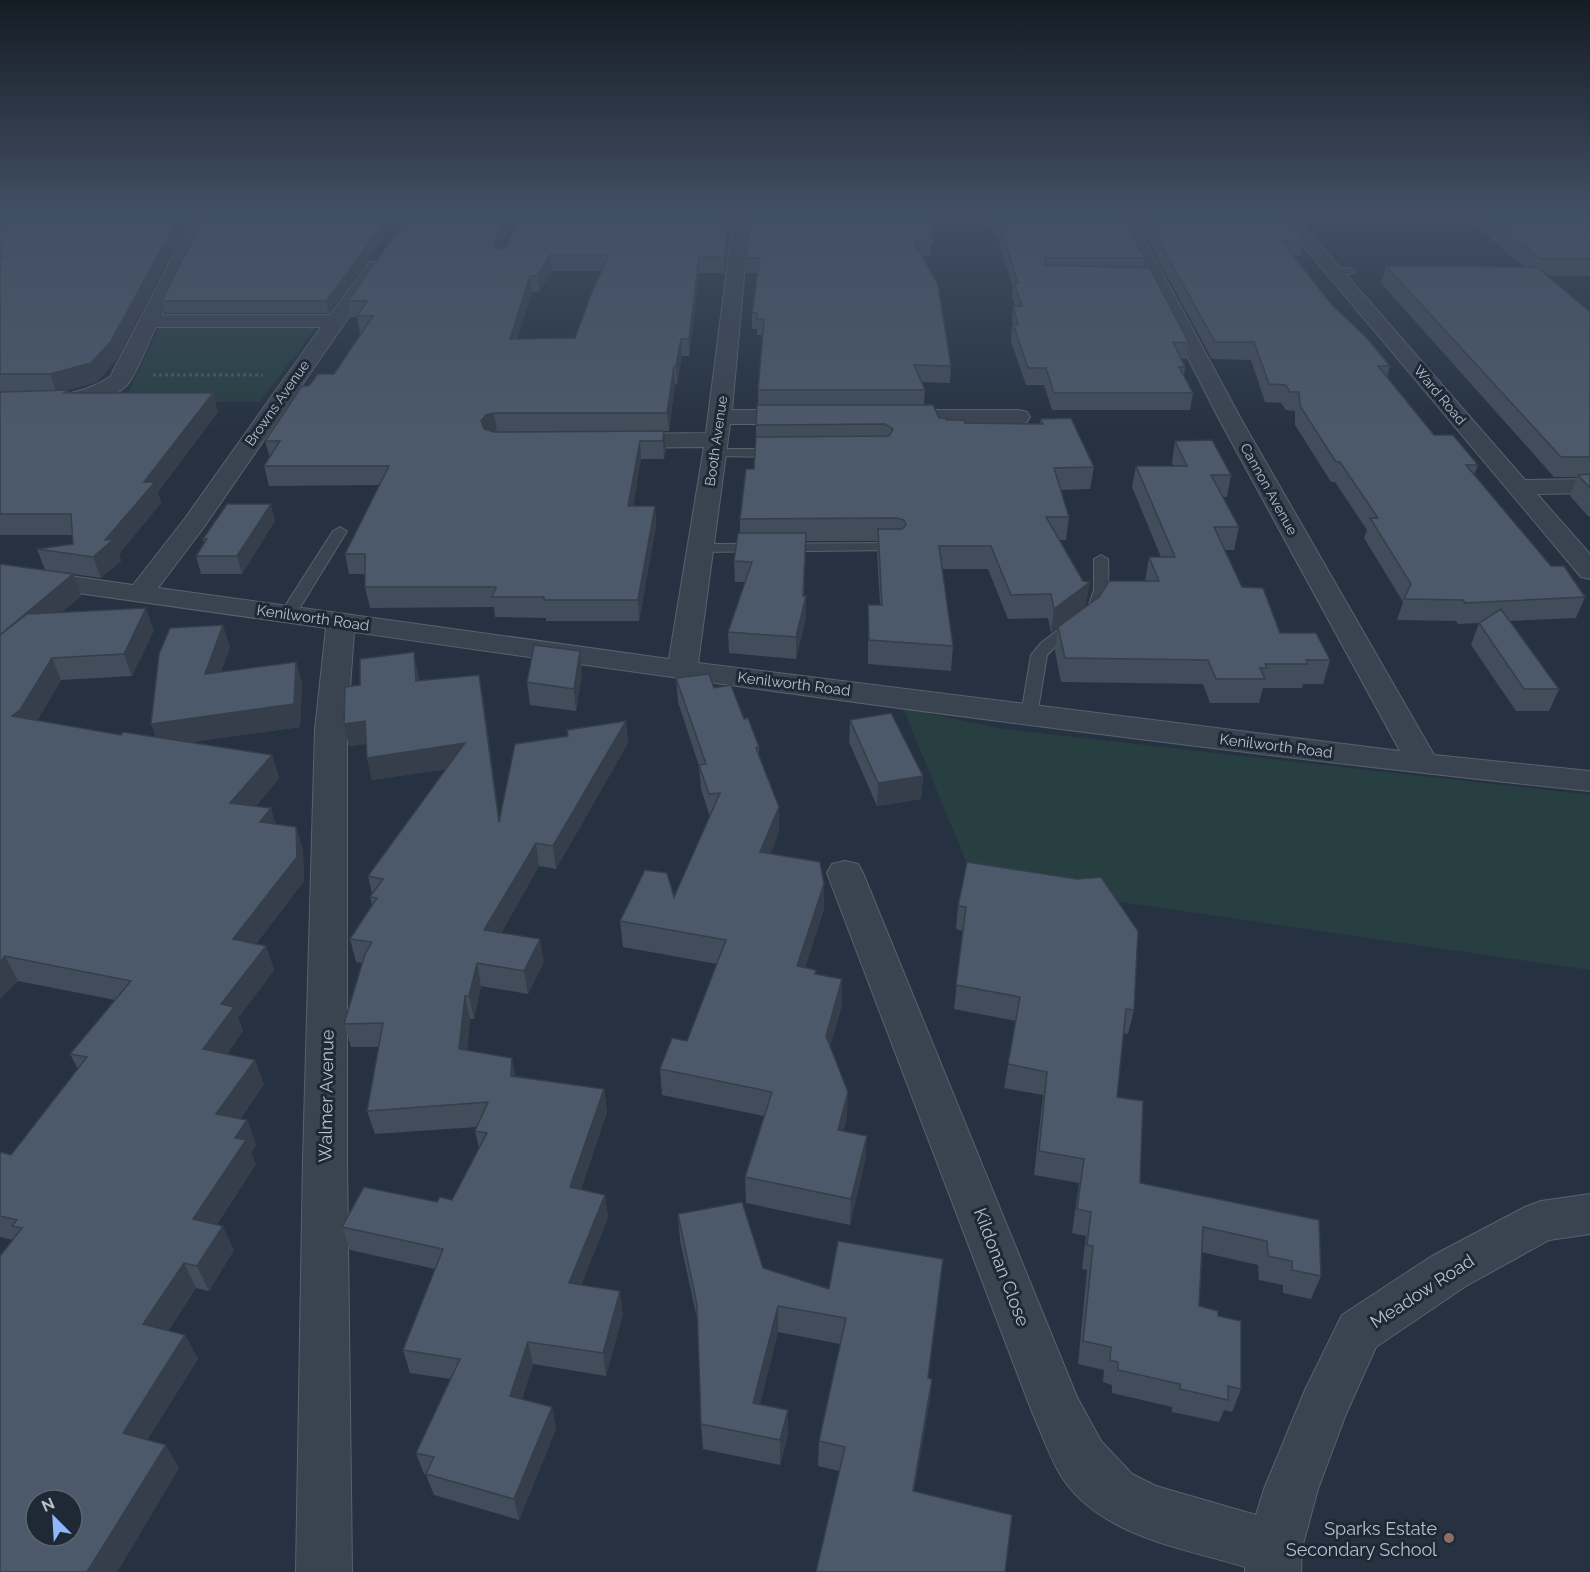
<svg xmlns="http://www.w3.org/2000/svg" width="1590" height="1572" font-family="Raleway,sans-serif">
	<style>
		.green { fill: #283f42 }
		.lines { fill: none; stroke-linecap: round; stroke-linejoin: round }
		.service-casing { stroke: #58626e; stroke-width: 2 }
		.minor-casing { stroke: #58626e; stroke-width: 2 }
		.path { stroke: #465c5f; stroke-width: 3; stroke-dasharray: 3 3; stroke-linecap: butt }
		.service { fill: #3a4451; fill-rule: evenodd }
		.minor { fill: #3a4451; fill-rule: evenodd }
		.wall { fill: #414d5b; fill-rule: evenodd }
		.shaded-wall { fill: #353e4a }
		.building { fill: #4c596a; stroke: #353e4a; stroke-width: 1.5; fill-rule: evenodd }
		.education-dot { fill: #8d6e63; stroke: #1f2936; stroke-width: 2 }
		.labels { text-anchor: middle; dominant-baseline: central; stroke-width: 6; stroke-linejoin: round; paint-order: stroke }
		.far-street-label { font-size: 14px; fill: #b7bfcb; stroke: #1f2936 }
		.street-label { font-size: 15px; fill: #b7bfcb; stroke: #1f2936 }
		.near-street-label { font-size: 18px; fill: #b7bfcb; stroke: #1f2936 }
		.near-poi-label { font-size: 18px; fill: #b7bfcb; stroke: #1f2936; text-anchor: end }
	</style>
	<rect width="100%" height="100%" fill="#263241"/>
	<!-- green -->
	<path class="green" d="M160 325 317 326 260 402H209L120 411Z
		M903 708 1003 729 1590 795V970L974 881Z"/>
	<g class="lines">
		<!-- service casing -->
		<g class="service-casing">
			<path id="service" d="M1335 268H1350L1355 271 1350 274 1332 273 1330 271Z
				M714 449H779L785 453 779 457 710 456 708 453 710 450Z
				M340 527 347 531 296 614 288 619 283 617 280 614 333 531Z
				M896 543 901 544 903 547 901 550 701 552 694 548 701 544Z
				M1101 555 1108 559C1112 630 1087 614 1047 655L1037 715 1029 720 1023 719 1021 715 1031 655 1041 643 1088 607 1094 590V559Z"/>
		</g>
		<!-- minor casing -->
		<g class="minor-casing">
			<path id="minor" d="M249 211 255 215 253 218 207 221 162 315H330L369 262H381L384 266 204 527 158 588 669 659 704 447 619 448 611 446 608 441 611 436 619 434 706 433 733 221H686L680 219 678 216 680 213 796 212 804 217 802 220 749 222 732 410H802L810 412 813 417 810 422 802 424H730L698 663 1400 751 1219 419 1119 222H1079L1071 217 1079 212H1114L1113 211 1183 213 1189 215 1191 218 1189 221 1135 222 1241 419 1434 755 1590 771V791C1177 748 765 691 354 632L347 729V1159L352 1572H296L303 1159 315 729 326 628 0 582V566L133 585 186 517 321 327H156C149 340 136 376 127 385 98 413 37 410 0 409V395C39 397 76 399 110 377L191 221 140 222 132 217 134 214Z
				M345 211H565L573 216 565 221 347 220 339 215Z
				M887 212 1027 213 1035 218 1027 223 881 220 879 217Z
				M1241 213H1590V223H1301L1525 480 1590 479V493L1537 494 1590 554V579L1581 577 1284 223 1235 221 1233 218 1235 215Z
				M893 410H1019L1027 412 1030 417 1027 422 1019 424H893L885 422 882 417 885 412Z
				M845 861 858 864 863 873 1077 1397 1101 1441 1132 1474 1156 1486 1256 1515 1264 1489 1305 1390 1342 1315 1432 1256 1525 1207 1541 1201 1590 1194V1234L1549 1240 1466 1286 1376 1347 1346 1414 1318 1489 1302 1548 1301 1572H1245V1567C1183 1548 1103 1537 1063 1479 1050 1459 1042 1434 1032 1412L827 873 832 864Z"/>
		</g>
		<!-- path -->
		<path class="path" d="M153 375H263"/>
		<!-- service -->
		<use href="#service" class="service"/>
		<!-- minor -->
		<use href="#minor" class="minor"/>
	</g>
	<!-- wall -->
	<path class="wall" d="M0 211H184L187 223 117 359 97 382 67 390 68 393 218 412 158 492 161 503 119 554 121 561 101 578 73 574 81 596 62 612 154 630 132 676 61 680 37 721 121 735 156 737 151 724 230 647 221 672 296 662 302 684 300 727 189 742 272 755 279 778 256 806 276 824 296 827 303 851 304 881 256 944 266 946 274 970 238 1018 243 1031 227 1054 264 1084 240 1119 247 1120 256 1145 251 1153 256 1164 217 1224 234 1250 209 1291 196 1288 168 1331 185 1335 198 1359 147 1440 179 1468 117 1572 13 1240 0 1237V1152L11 1155 78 1069 70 1054 115 1000 18 981 0 999V564L45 570 37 549 73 544 72 535H0Z
		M412 211H509L510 224 500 249 730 224 724 273H699L689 356H682L677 384H675L669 431H664L666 449 664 459H641L633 506H655L656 526 639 621H546V618L495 617 494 607 370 608 365 587V574H349L345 554 379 485 269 486 264 466 270 458 265 441 309 386 334 374 362 333H360L357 317H351L348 301ZM552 271H602L575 338 517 339 532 292H539Z
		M751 211 934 229 933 244H931L930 256H922L951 366 950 383 922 382 925 390 924 405 939 418 946 420 965 423 1040 424V419L1094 467 1090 489 1061 490 1069 517 1066 540H1059L1086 606 1051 633 1048 618 1008 619 988 569H942L953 646 951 671 868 664V605H880L877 552 878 541H806L804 596H806V617L796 659 729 653 728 632 745 582H735L734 561 740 533V519L754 469 756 437V425L758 405V390L763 335H757V329H752V313L758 273H747L746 258Z
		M982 211H1120L1145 258 1143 268 1189 343 1186 359H1181L1185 367 1184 376 1193 393 1190 410H1052L1044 385H1026L1011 341 1013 306H1015L1012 298 1013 288 997 236H993L990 227 981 224Z
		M1141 211H1280L1304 240 1300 256H1294L1332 305 1390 366 1387 377 1434 435 1478 465 1474 475 1551 566 1585 597 1576 618 1510 621 1559 689 1549 711H1516L1471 645 1479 623 1458 624 1456 621 1397 620 1403 602 1364 538 1367 530 1335 482H1331L1295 425V411L1286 410 1281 403 1265 402 1251 360 1212 359 1139 224Z
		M1479 211H1590V276H1548L1590 312V516H1588L1570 496 1577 477H1554L1381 283 1386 266 1524 267 1475 225Z
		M392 212 394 223 329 313H166L162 301Z
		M1175 441 1231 475 1227 497H1223L1239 527 1234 550H1225L1242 587 1280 633 1330 660 1323 684H1303L1302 688H1263L1259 703H1210L1203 684 1061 682 1055 651 1058 627 1145 581 1149 557H1161L1132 487 1136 466H1173L1172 462Z
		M275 521 242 574H201L196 556 204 543 203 539Z
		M418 673 419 681 483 696 499 819 567 736V730L626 721 628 743 556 869 539 866 501 933 544 962 528 994 481 986 474 1019H470L467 1050 516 1076 604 1089 607 1112 581 1189 605 1195 608 1218 581 1285 623 1314 606 1376 533 1364 522 1399 552 1407 556 1429 519 1520 434 1495 426 1475 424 1474 416 1453 451 1379 410 1373 403 1350 435 1269 350 1250 342 1227 437 1202 452 1200 479 1148 475 1131 477 1127 375 1134 367 1111 379 1047H351L344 1024 362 963 356 962 350 939 372 905 370 897 372 894 368 876 446 769 372 780 367 758 366 744 349 746 344 724 360 685Z
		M582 673 576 711 530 705 527 682Z
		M676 678 714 688 744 719 759 747V756L779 807V832L770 854 824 909 805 968 816 970V974L842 1005 830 1046 847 1118 843 1131 867 1136 865 1161 850 1225 746 1203 745 1177 764 1116 662 1095 660 1069 687 1041 717 964 623 947 620 921 674 897 710 817 701 789 699 766 678 702Z
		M850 720 923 776 921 799 877 806 849 742Z
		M967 862 1134 1010 1128 1034 1123 1033 1117 1097 1140 1183 1319 1220 1321 1276 1311 1299 1283 1293V1285L1259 1280 1258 1265 1201 1252 1199 1306 1218 1316 1241 1389 1232 1412 1224 1410 1219 1422 1172 1412V1407L1112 1393V1385L1103 1382 1104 1370 1078 1364 1087 1270 1082 1269 1086 1236 1072 1233 1079 1183 1034 1175 1043 1095 1004 1088 1016 1021 954 1009 963 931 956 929 958 906Z
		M678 1214 763 1268 829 1289 928 1378 932 1379 929 1405 914 1491 1005 1572 839 1471 818 1466 819 1441 840 1344 778 1332 760 1404 788 1435 780 1465 703 1449 701 1424 698 1323 680 1240Z"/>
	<!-- shaded-wall -->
	<path class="shaded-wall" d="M182 211H184L187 223 117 359 97 382 57 393 50 374Z
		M508 211H509L510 224 495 260 493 245Z
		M730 211V224L724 273V257Z
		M392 212 394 223 329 313 326 301Z
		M550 255 552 271 539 292 537 276Z
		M699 257V273L689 356V339Z
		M530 276 532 292 512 356 510 339Z
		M681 339 682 356 677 384 676 366Z
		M674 366 675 384 669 431 667 413Z
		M213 393 218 412 158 492 161 503 119 554 121 561 101 578 93 557 144 482Z
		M494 413 497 432 484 440 481 421 486 415Z
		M664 431 666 449 664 459 663 441Z
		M640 441 641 459 630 526 628 506Z
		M271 504 275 521 242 574 237 556Z
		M655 506 656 526 639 621 638 600Z
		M806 533 804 607 806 596V617L796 659V637L803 596Z
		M73 574 81 596 7 659 0 635Z
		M1090 582 1086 606 1051 633 1054 609Z
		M146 608 154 630 132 676 124 654Z
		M223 625 230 647 212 696 205 674Z
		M580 651 582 673 576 711 574 689Z
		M414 652 418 673 421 703 416 681Z
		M52 658 61 680 30 733 12 716Z
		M296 662 302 684 300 727 159 747 151 724Z
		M479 675 483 696 503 844 499 822Z
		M365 721 371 743 349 746 344 724Z
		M626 721 628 743 556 869 553 846Z
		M465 743 469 766 372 780 367 758Z
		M272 755 279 778 238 827 230 803Z
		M923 776 921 799 877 806 878 783Z
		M779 807V832L761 878 760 852Z
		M271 808 278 832 260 822Z
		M296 827 303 851 304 881 241 964 233 939Z
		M536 843 539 866 489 953 484 930Z
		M824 884V909L797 992V966Z
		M540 939 544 962 528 994 524 971Z
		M266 946 274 970 238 1018 243 1031 213 1074 203 1049 221 1004Z
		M5 956 18 981 0 999V962Z
		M477 963 481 986 474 1019 469 996Z
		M842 979V1005L826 1062V1036Z
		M465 996 470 1019 465 1072 459 1049Z
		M512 1058 517 1081 511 1076Z
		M255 1060 264 1084 226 1138 216 1114Z
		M604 1089 607 1112 574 1210 570 1187Z
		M848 1092 847 1118 837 1156 838 1130Z
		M247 1120 256 1145 251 1153 256 1164 204 1243 193 1219 235 1138Z
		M867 1136 865 1161 850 1225 851 1199Z
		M605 1195 608 1218 573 1306 569 1283Z
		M223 1226 234 1250 209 1291 197 1266Z
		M184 1263 196 1288 156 1348 143 1324Z
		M620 1291 623 1314 606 1376 603 1353Z
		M778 1306V1332L754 1428 753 1403Z
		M185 1335 198 1359 137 1456 123 1433Z
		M528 1342 533 1364 516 1418 510 1396Z
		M932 1379 929 1405 910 1516 913 1491Z
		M552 1407 556 1429 519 1520 514 1499Z
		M788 1410V1435L780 1465V1440Z
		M166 1445 179 1468 117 1572H87Z"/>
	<!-- building -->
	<path class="building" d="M0 211H182L111 341 91 363 50 374H0V259L3 257H0Z
		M412 211H508L493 245 498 250 507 246 521 211H730L724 257H699L689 339H681L676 366H674L667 413H494L486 415 481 421 484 429 494 432 664 431 663 441H640L628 506H655L638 600H544V597H492L496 587H365V554H345L389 466H264L280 441H265L302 386H309L318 374H334L373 316H357L367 301H348ZM550 255H609L592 292 575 338 510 339 530 276H537Z
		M751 211H929L934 229H928L931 241H914L938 285 951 366 914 365 925 390H758L764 319H756L757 313H752L760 258H746Z
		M985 211H1120L1145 258H1046L1044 265 1150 268 1189 343 1173 342 1185 367H1179L1193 393H1054L1046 368H1028L1013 324H1018L1013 306H1022L1014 283H1018L998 221H994L991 212Z
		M1142 211H1280L1304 240H1281L1332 305 1366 337 1390 366H1378L1434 435H1453L1478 465H1466L1551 566H1564L1585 597 1465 603 1463 600 1404 599 1411 584 1370 518H1378L1340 462H1336L1300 406 1299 392H1290L1286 385 1269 384 1254 342H1215Z
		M1482 211H1590V259H1540Z
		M206 212H392L326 301H162Z
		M1386 266 1537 267 1590 312V457H1561Z
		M67 390 64 393H213L144 482H155L105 540 114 539 93 557 37 549 73 544 71 514H0V392Z
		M757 405H933L939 418H946V420H964L965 423 1043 424 1040 419 1071 418 1094 467 1054 468 1069 517H1046L1083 581 1090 582 1054 609 1051 594 1011 595 991 546H939L953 646 869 640 868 605H882L878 529H902L906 525 904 520 897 518 740 519 746 469H754L756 437 889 436 893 429 885 424 756 425Z
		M1212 440 1231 475H1211L1239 527H1214L1242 587 1263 588 1280 633H1316L1330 660H1306L1308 664H1265L1267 668H1260L1265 679H1216L1208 660 1065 658 1058 627 1099 597 1109 581H1159L1149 557H1175L1136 466H1187L1175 441Z
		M1590 474V488L1578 475Z
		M227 504H271L237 556H196L207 539H203Z
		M738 533H806L803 596H806L796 637 728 632 752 562 734 561Z
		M0 564 73 574 0 635Z
		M146 608 124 654 52 658 20 710 12 716 121 735 123 732 272 755 230 803 271 808 260 822 296 827 297 857 233 939 266 946 221 1004 234 1007 203 1049 255 1060 216 1114 247 1120 235 1138 246 1140 193 1219 223 1226 197 1266 184 1263 143 1324 185 1335 123 1433 166 1445 87 1572H0V1256L22 1228 12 1226 17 1220 0 1216V1152L11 1155 87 1057 70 1054 131 981 5 956 0 962V635L27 614ZM36 1500H72V1536H36Z
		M1501 609 1559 689H1524L1479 623Z
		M223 625 205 674 296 662 294 704 151 724 159 654 170 628Z
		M534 645 580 651 574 689 527 682Z
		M414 652 416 681 479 675 499 822 515 744 568 736 567 730 626 721 553 846 536 843 484 930 540 939 524 971 477 963 469 996H465L459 1049 512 1058 511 1076 604 1089 570 1187 605 1195 569 1283 620 1291 603 1353 528 1342 510 1396 552 1407 514 1499 426 1474 434 1457 416 1453 460 1359 403 1350 443 1249 342 1227 364 1187 437 1202 440 1197 452 1200 487 1133 475 1131 488 1102 367 1111 383 1023 344 1024 365 954 372 942 350 939 377 898 370 897 383 879 368 876 465 743 367 758 365 721 344 724 345 687 360 685V659Z
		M709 674 714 688 731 685 744 719 748 718 759 747 756 748 779 807 760 852 820 862 824 884 797 966 816 970 815 974 842 979 826 1036 848 1092 838 1130 867 1136 851 1199 745 1177 772 1092 660 1069 672 1038 687 1041 726 940 620 921 645 870 667 873 674 897 720 793 709 794 699 765 706 764 676 678Z
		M891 713 923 776 878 783 850 720Z
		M967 862 1077 879 1101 877 1138 931 1134 1010 1126 1009 1117 1097 1143 1101 1140 1183 1319 1220 1321 1276 1292 1270V1261L1268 1256 1267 1241 1203 1227 1199 1306 1218 1311V1316L1241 1321V1389L1228 1386V1400L1180 1389V1384L1118 1370V1362L1110 1360 1111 1347 1083 1341 1093 1246 1087 1245 1091 1212 1077 1209 1084 1159 1039 1151 1047 1072 1008 1064 1020 997 956 985 966 907 958 906Z
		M742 1202 763 1268 829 1289 838 1241 943 1259 928 1378 932 1379 913 1491 1012 1515 1005 1572H816L845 1447 819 1441 846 1318 778 1306 753 1403 788 1410 780 1440 701 1424 697 1305 678 1214Z"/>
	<!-- sky -->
	<linearGradient id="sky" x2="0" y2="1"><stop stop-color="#151c24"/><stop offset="0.49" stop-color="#414f65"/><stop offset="1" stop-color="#414f65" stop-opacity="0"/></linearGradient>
	<rect width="1590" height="431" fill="url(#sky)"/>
	<!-- markers -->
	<circle class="education-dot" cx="1449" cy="1538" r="6"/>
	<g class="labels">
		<!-- far-street labels -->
		<g class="far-street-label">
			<text transform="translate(1440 395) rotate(50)">Ward Road</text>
			<text transform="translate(277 403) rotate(-55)">Browns Avenue</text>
			<text transform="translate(716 441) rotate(-82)">Booth Avenue</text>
			<text transform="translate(1269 489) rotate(61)">Cannon Avenue</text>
		</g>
		<!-- street labels -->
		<g class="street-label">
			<text transform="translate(313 618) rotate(8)">Kenilworth Road</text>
			<text transform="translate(794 684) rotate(7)">Kenilworth Road</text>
			<text transform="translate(1276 746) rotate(7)">Kenilworth Road</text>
		</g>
		<!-- near-street labels -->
		<g class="near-street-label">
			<text transform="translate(326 1096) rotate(-89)">Walmer Avenue</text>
			<text transform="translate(1002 1267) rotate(69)">Kildonan Close</text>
			<text transform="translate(1422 1291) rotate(-33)">Meadow Road</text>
		</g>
		<!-- near-poi labels -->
		<g class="near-poi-label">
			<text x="1437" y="1528">Sparks Estate<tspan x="1437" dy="21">Secondary School</tspan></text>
		</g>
	</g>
	<!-- north arrow -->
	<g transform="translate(54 1518) rotate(336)"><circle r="28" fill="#1f2936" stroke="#5c6572" stroke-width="1.5"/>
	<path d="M0-4.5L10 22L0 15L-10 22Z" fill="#90b8f8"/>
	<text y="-9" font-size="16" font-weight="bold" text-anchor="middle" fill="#b7bfcb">N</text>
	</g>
</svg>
